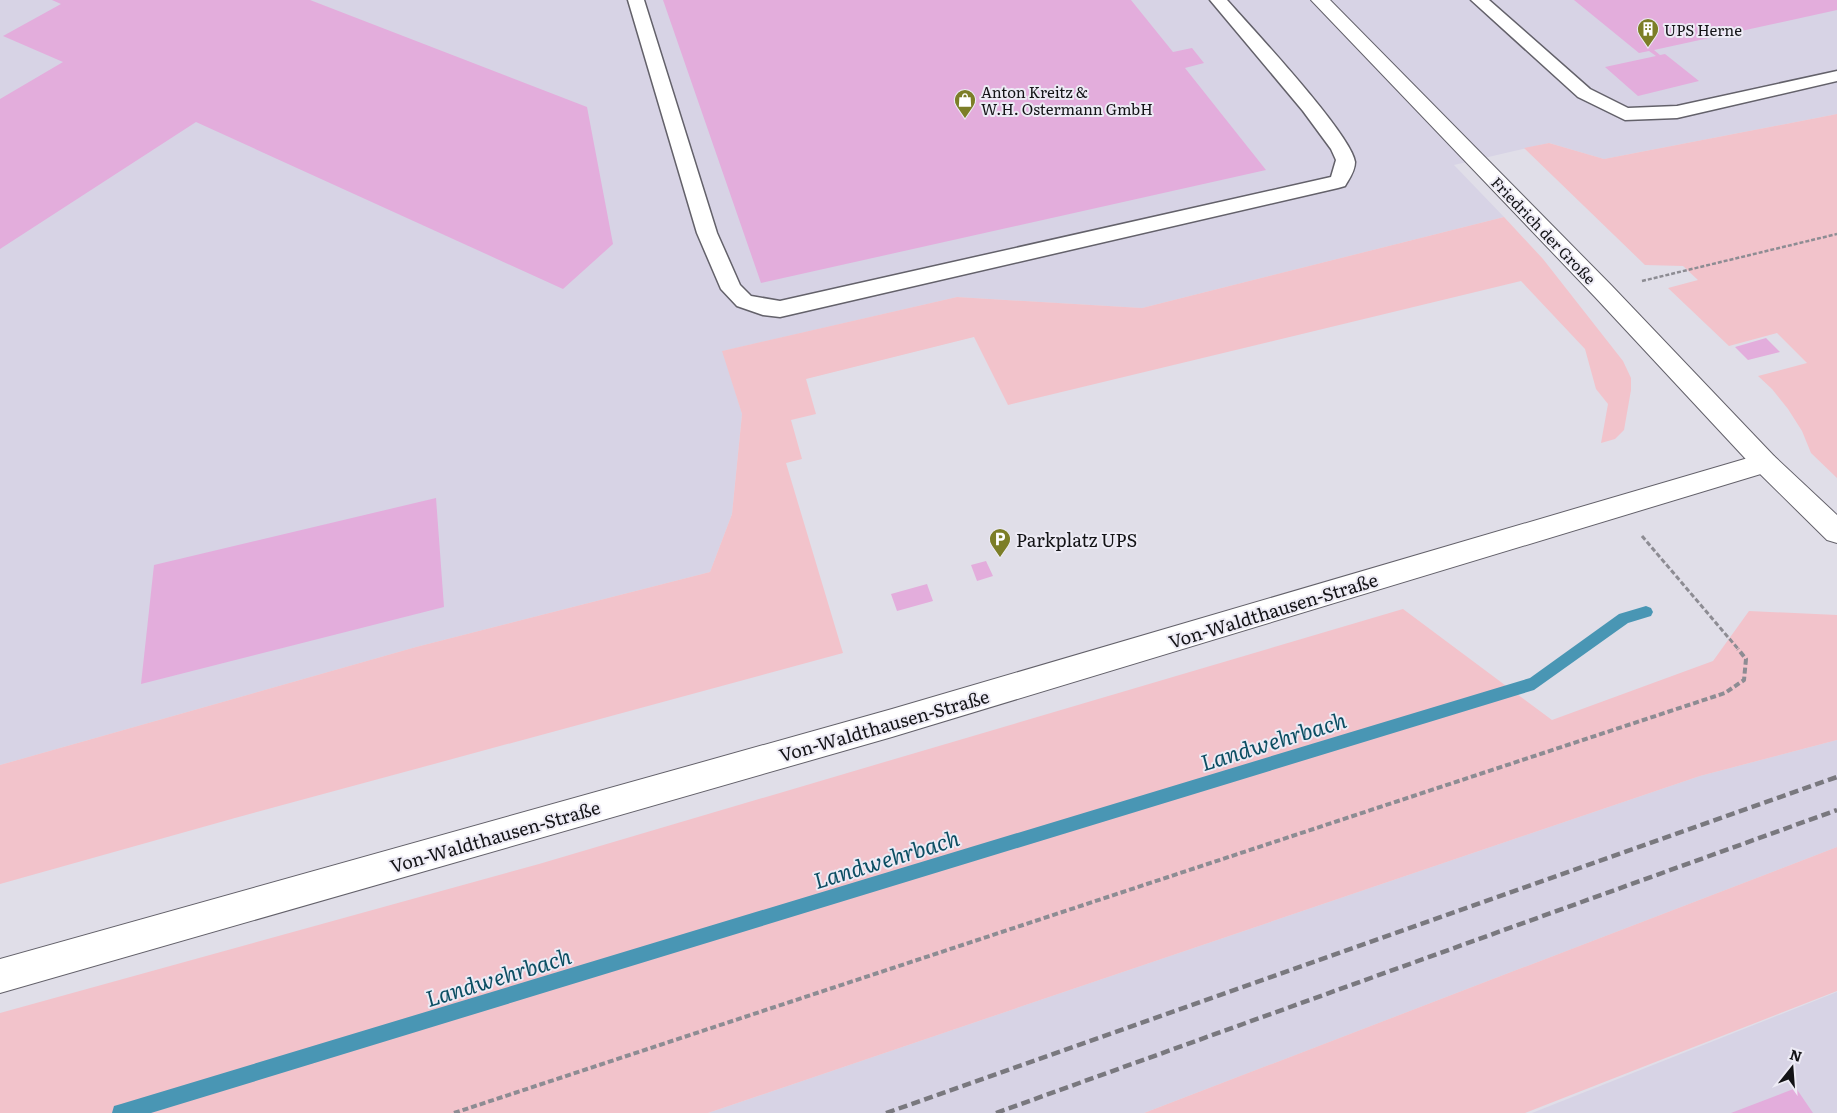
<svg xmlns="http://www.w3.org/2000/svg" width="1837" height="1113" font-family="Literata,serif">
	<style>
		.built { fill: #d7d3e5 }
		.green { fill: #f2c3cb }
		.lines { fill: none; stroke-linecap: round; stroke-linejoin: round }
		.stream { fill: #4996b4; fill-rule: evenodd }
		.building { fill: #e3addc }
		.lane-casing { stroke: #63616a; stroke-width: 3 }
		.street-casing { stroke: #63616a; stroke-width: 2 }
		.secondary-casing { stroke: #63616a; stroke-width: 2 }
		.path-far2 { stroke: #8d8c93; stroke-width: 2.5; stroke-dasharray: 4 2; stroke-linecap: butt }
		.path-far1 { stroke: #8d8c93; stroke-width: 3; stroke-dasharray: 5 2.5; stroke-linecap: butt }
		.path { stroke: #8d8c93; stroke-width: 4; stroke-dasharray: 6 3; stroke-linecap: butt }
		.lane { fill: #fff; fill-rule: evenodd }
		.street { fill: #fff; fill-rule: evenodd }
		.secondary { fill: #fff; fill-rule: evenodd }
		.rail { stroke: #79787e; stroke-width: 4.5; stroke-dasharray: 9 4.5; stroke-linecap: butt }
		.labels { text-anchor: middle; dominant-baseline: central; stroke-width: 4; stroke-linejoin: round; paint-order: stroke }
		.far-poi-label { font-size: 15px; fill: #131316; stroke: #edebf5; text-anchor: start }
		.far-street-label { font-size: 15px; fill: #131316; stroke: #edebf5 }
		.poi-label { font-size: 18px; fill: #131316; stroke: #edebf5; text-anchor: start }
		.street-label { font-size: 18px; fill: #131316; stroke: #edebf5 }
		.near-water-label { font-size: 22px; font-style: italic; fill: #0c4e63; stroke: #edebf5 }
	</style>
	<rect width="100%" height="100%" fill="#e0dee8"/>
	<!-- built -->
	<path class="built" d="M0 0H1837V114L1604 159 1549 143 1454 165 1504 217 1142 308 957 297 723 351 742 414 732 514 710 572 416 647 0 765Z
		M1837 740V847L1144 1113H708L1700 776Z
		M1837 992V1113H1532Z"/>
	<!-- green -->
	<path class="green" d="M1837 114V478L1811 453 1802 431 1788 409 1772 389 1758 376 1807 363 1777 333 1729 346 1668 288 1698 280 1683 266 1645 265 1524 148 1549 143 1604 159Z
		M1504 217 1543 259 1623 361 1631 378V390L1624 430 1615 439 1601 443 1608 404 1596 389 1585 349 1521 281 1008 405 974 337 806 379 816 414 791 420 802 459 786 463 843 653 235 818 0 884V765L416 647 710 572 732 514 742 414 722 351 957 297 1142 308Z
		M1403 609 1552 720 1713 661 1749 611 1837 615V740L1700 776 708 1113H0V1013L539 864Z
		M1837 847V991L1525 1113H1144Z"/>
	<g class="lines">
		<!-- stream -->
		<path class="stream" d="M1646 606 1651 608 1653 612 1651 616 1628 623 1534 690 151 1113H112L114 1106 121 1104 1530 678 1619 614Z"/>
	</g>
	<!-- building -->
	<path class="building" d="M52 0H310L587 107 613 244 563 289 196 122 0 249V99L63 62 3 36 61 4Z
		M663 0H1131L1173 52 1192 48 1204 63 1185 68 1266 170 761 283Z
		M1574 0H1837V10L1654 50 1660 55 1665 54 1699 81 1638 96 1605 67 1656 56 1649 51 1639 53Z
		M1766 338 1780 352 1748 360 1735 347Z
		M436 498 444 607 141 684 154 565Z
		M986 561 993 576 977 581 971 565Z
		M927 584 933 601 897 611 891 594Z
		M1796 1088 1813 1113H1731Z"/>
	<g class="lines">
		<!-- lane casing -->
		<g class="lane-casing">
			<path id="lane" d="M628 0H644L717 233 740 285 751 296 780 301 1331 177 1336 160 1331 149 1303 111 1210 0H1227C1250 26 1352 135 1355 162 1355 171 1349 179 1345 186L1338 188 780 317 763 315 737 306 721 289 697 233Z
				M1471 0H1489L1590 89 1628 108 1677 106 1837 71V81L1677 118 1625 120 1578 97Z"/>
		</g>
		<!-- street casing -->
		<g class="street-casing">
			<path id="street" d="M1765 453 1774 456 1778 463 1774 470 892 737 0 993V959L892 709Z"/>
		</g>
		<!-- secondary casing -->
		<g class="secondary-casing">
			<path id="secondary" d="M1311 0H1330L1611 285 1774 456 1837 515V543L1827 540 1756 470 1595 297Z"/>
		</g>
		<!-- path-far2 -->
		<path class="path-far2" d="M1642 281 1837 234"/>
		<!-- path-far1 -->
		<path class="path-far1" d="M1642 536 1739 650"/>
		<!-- path -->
		<path class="path" d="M454 1113 1725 693 1744 680 1746 659 1738 649"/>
		<!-- lane -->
		<use href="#lane" class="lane"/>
		<!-- street -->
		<use href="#street" class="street"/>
		<!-- secondary -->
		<use href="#secondary" class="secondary"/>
		<!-- rail -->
		<path class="rail" d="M886 1113 1837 777
			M996 1113 1837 810"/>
	</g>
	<!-- icons -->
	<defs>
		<g id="building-pin" transform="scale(1.125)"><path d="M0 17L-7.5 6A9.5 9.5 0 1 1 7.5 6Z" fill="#7c7e27" stroke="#edebf5"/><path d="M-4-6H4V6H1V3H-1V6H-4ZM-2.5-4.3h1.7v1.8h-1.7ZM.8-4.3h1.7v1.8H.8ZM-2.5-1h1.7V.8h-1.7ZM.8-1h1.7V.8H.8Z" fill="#fff"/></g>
		<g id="shop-pin" transform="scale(1.125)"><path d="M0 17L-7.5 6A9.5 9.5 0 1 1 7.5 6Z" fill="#7c7e27" stroke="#edebf5"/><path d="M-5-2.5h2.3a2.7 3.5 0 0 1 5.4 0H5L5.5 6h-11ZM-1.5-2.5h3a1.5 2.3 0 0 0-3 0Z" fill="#fff"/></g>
		<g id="parking-pin" transform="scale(1.125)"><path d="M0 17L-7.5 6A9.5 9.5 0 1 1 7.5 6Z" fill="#7c7e27" stroke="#edebf5"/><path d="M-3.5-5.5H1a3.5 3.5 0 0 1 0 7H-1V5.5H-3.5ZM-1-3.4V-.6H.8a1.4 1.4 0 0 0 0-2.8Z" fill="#fff"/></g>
	</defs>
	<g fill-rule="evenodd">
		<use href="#building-pin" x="1648" y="29"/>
		<use href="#shop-pin" x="965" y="100"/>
		<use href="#parking-pin" x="1000" y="539"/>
	</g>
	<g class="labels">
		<!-- far-poi labels -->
		<g class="far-poi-label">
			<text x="1664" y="29">UPS Herne</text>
			<text x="981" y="91">Anton Kreitz &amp;<tspan x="981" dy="17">W.H. Ostermann GmbH</tspan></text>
		</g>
		<!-- far-street labels -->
		<g class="far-street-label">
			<text transform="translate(1544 230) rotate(46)">Friedrich der Große</text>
		</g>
		<!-- poi labels -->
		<g class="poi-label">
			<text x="1016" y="539">Parkplatz UPS</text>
		</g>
		<!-- street labels -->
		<g class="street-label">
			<text transform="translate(1273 610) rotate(-17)">Von-Waldthausen-Straße</text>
			<text transform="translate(884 725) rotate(-16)">Von-Waldthausen-Straße</text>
			<text transform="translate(495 836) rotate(-16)">Von-Waldthausen-Straße</text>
		</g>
		<!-- near-water labels -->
		<g class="near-water-label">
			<text transform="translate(1273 740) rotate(-17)">Landwehrbach</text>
			<text transform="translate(886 858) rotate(-17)">Landwehrbach</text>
			<text transform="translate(498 976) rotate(-17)">Landwehrbach</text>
		</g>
	</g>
	<!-- north arrow -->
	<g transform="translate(1792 1068) rotate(17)" stroke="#edebf5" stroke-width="4" paint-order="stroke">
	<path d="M0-4L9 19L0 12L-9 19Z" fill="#131316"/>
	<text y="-8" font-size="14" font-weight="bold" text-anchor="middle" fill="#131316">N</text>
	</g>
</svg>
